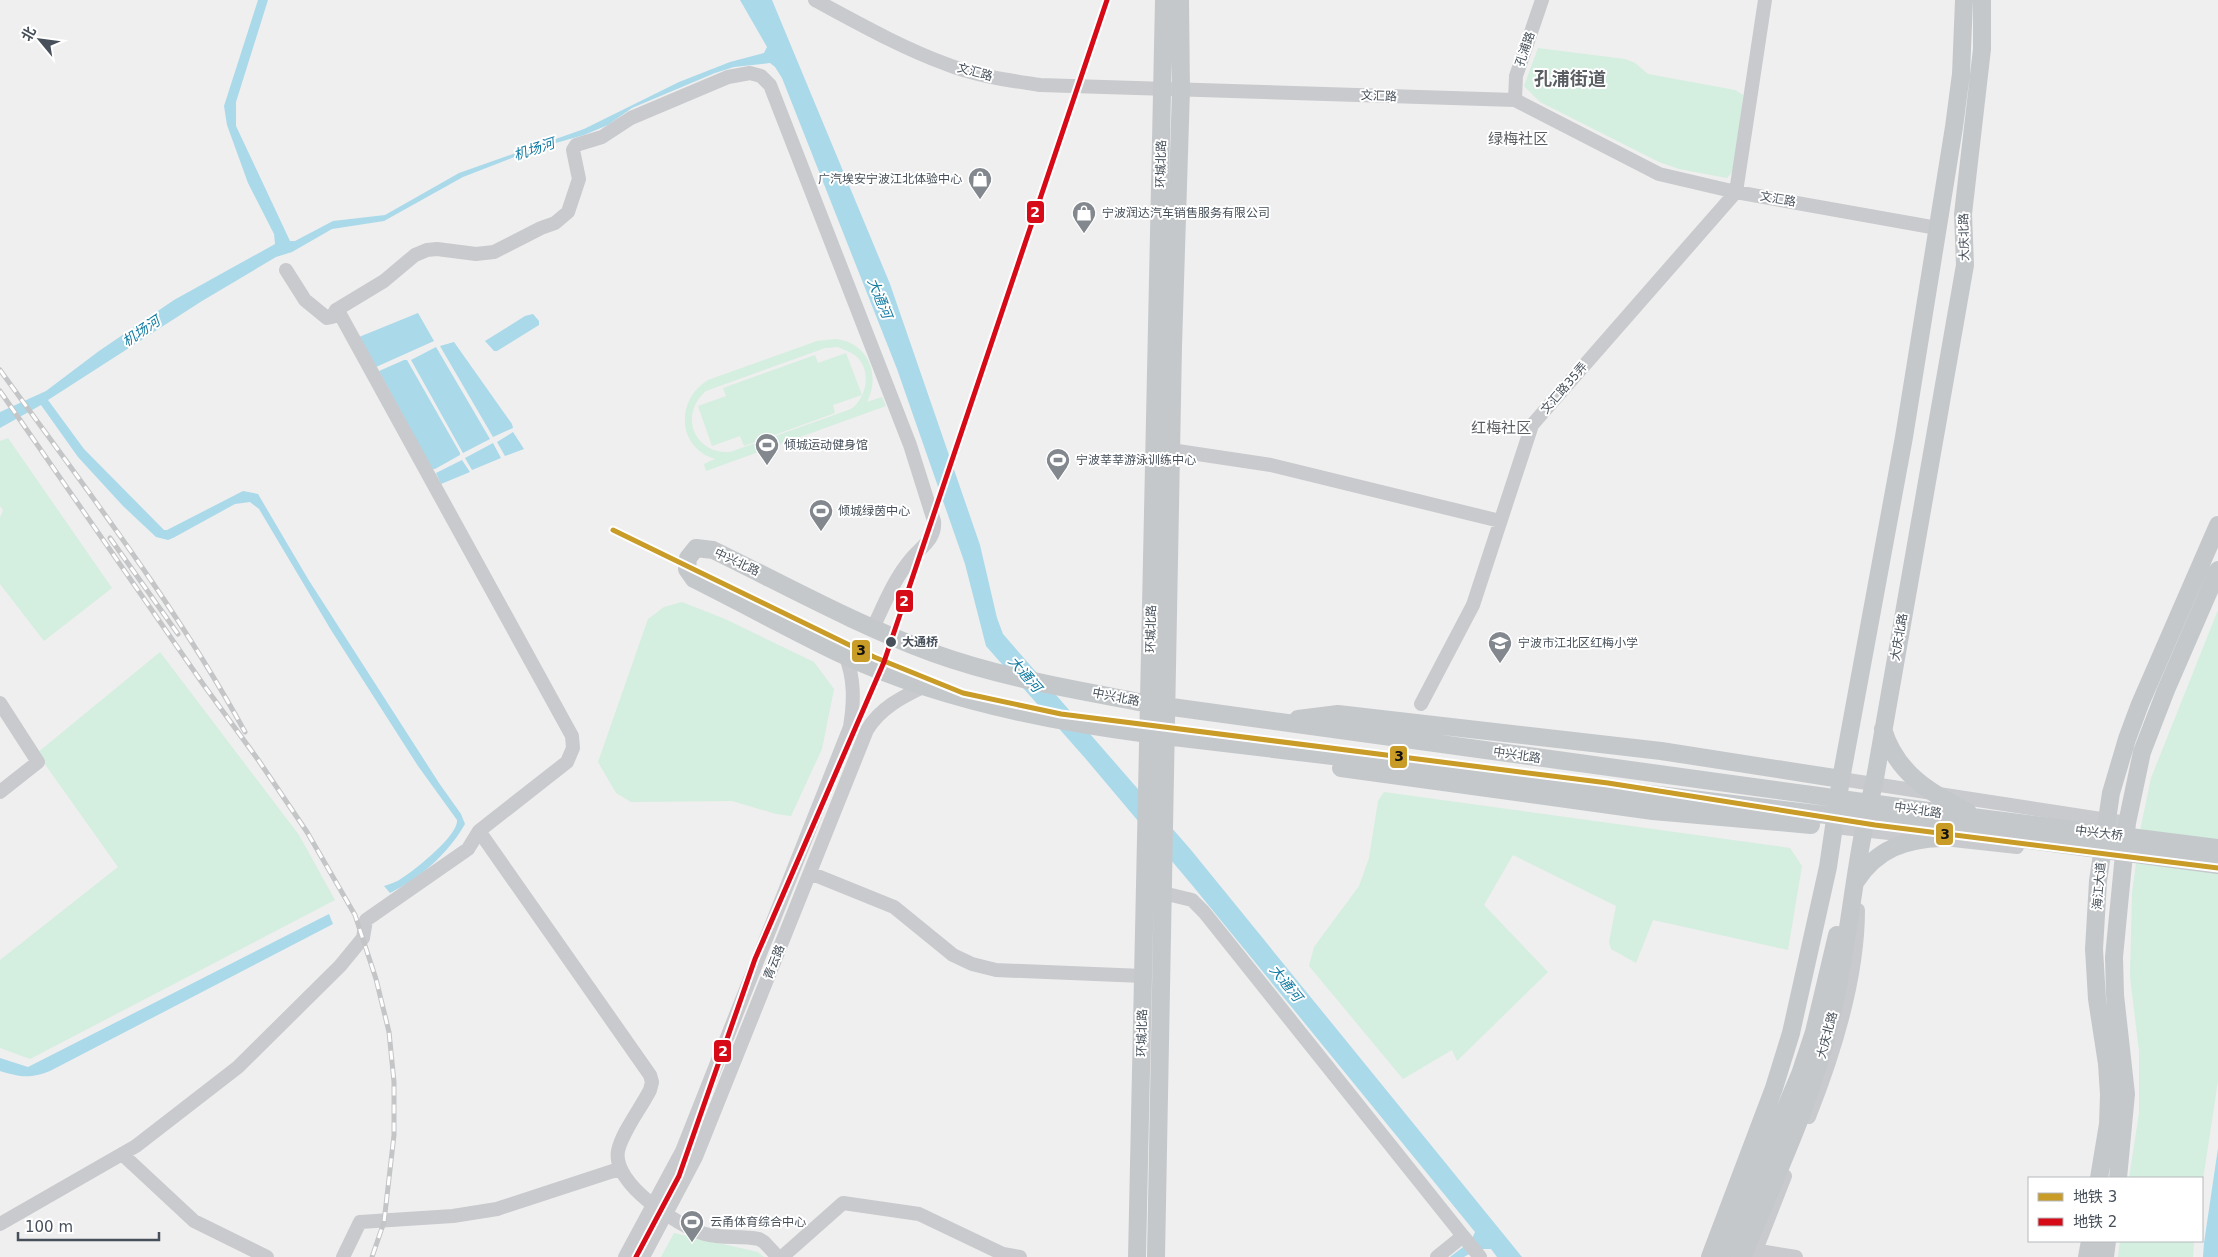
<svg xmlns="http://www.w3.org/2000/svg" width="2218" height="1257" font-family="'DejaVu Sans','Noto Sans SC',sans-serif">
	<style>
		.green { fill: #d4eee0; fill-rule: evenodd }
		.water { fill: #aad9ea }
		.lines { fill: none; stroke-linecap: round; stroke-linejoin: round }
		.minor { stroke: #c9cacd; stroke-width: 14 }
		.major { stroke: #c5c8cb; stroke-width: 18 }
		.rail-casing { stroke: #c4c5c7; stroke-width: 5 }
		.rail { stroke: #fff; stroke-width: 3; stroke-dasharray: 9; stroke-linecap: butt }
		.metro-1-casing { stroke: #fff; stroke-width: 9 }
		.metro-2-casing { stroke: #fff; stroke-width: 9 }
		.metro-1 { stroke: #c99b27; stroke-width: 5 }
		.metro-2 { stroke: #d60b17; stroke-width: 5 }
		.stop-dot { fill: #47505a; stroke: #fff; stroke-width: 2 }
		.labels { text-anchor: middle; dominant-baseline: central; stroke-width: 4; stroke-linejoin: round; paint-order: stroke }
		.street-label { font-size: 12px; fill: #47505a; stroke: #fff }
		.poi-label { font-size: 12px; fill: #47505a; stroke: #fff; text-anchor: start }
		.stop-label { font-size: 12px; font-weight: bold; fill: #47505a; stroke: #fff; text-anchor: start }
		.water-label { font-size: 14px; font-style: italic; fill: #127ba2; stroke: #fff }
		.quarter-label { font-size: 15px; fill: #5b5e62; stroke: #fff }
		.district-label { font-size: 18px; font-weight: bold; fill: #5b5e62; stroke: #fff }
		.line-badge { stroke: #fff; stroke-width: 2 }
		.badge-label { font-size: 14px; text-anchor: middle; font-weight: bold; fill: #fff }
		.pale-badge-label { font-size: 14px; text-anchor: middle; font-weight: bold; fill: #111 }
	</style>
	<rect width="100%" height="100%" fill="#efefef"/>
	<!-- green -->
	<path class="green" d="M1538 48 1625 59 1635 63 1648 74 1735 90 1743 95 1735 169 1727 178 1679 169 1659 162 1540 102 1524 86Z
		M836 339C868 343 881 374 867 402L882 397 886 406 706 471 704 464 715 459C676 447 676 399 708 380L817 341ZM838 347C844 350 851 352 856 356 872 370 867 398 851 409L730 452C693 454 679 414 706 391L825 348Z
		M846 353 862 395 833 405 835 413 744 446 740 436 712 446 698 406 726 396 723 388 815 355 818 363Z
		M8 438 112 588 44 641 0 584V518L3 510 0 506V441Z
		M682 602 725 619 814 662 834 689 822 749 791 816 776 814 732 801 631 802 616 793 598 762 648 619 664 607Z
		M2218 610V1081L2202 1186V1178H2129L2139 1113V1051L2130 977 2132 893 2141 826 2151 778Z
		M160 652 299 835 335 900 30 1059 0 1048V960L118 867 37 753Z
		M1384 792 1790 848 1802 866 1788 950 1653 920 1636 963 1611 949 1609 942 1616 906 1513 855 1484 905 1548 972 1457 1061 1452 1050 1403 1079 1309 966 1314 947 1359 886 1369 858 1378 801Z
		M674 1233 758 1252 764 1257H661Z
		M2120 1241H2194L2193 1257H2118Z"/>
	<!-- water -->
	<path class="water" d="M258 0H268L236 102V126L290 241H295L333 221 385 215 459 173 584 129 679 82 730 62 764 53 767 47 740 0H772L890 284 980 545 997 618 1003 634 1191 850 1522 1257H1497L1491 1249H1478L1464 1257H1450L1471 1241 1475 1232 1192 885 1085 758 986 646 965 564 897 369 782 78 775 67 770 63 734 67 715 73 632 108 608 125 584 135 538 148 463 177 384 221 332 229 292 252 276 257 202 301 48 400 84 449 164 530H167L243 491 258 494 308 579 439 783 461 814 465 824C448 854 420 878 390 893L384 886C390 884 397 882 402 878 415 870 459 835 457 820L418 766 331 630 259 509 250 502 235 504 173 538 168 540 156 537 123 506 78 457 41 405 0 428V412L46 391 99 351 174 300 275 244 274 234 248 183 227 125 224 106Z
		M418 313 434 341 376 367 359 337Z
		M533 314 539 321V325L497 351H494L485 341 525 316Z
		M454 342 512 424 513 428 493 437 440 346Z
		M436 347 490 439 463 453 411 360Z
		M404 360H407L460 453V455L435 469H432L379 371Z
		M513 432 524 449 505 456 497 442Z
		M493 443 501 458 472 470 465 458Z
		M462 460 470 472 441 484 436 473Z
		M329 914 333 924 50 1071C30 1079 20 1077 0 1071V1058L28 1067Z
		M2218 1148V1257H2203L2204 1243Z"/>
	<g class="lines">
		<!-- minor -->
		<path class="minor" d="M815 0C858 23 900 47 946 64 976 76 1008 80 1040 85L1515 100 1659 174 1736 192 1937 228
			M1515 100 1516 76 1542 0
			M286 270 305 300 327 318 332 317 336 310 384 281 415 255 427 250 437 249 476 254 494 252 541 228 555 223 568 212 579 179 573 150 576 145 602 137 631 118 728 77 750 73 761 76 770 85 910 445 934 521C936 539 921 547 911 559 894 579 884 605 873 628
			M336 310 341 316 572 736 573 748 567 762 479 831 650 1075 652 1082 650 1090C641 1108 622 1132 618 1151 612 1184 678 1226 705 1234 723 1239 741 1235 759 1239L764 1242 778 1257
			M1171 450 1271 465 1500 521
			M0 703 38 762 0 792
			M1421 704 1473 605 1532 425 1736 192 1765 0
			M1841 779 2127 823
			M1834 827 2017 847
			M810 873 894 907 953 955 972 964 996 970 1143 976
			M1163 893 1192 900 1204 912 1463 1236 1437 1257
			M1809 1117C1834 1054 1858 979 1858 910
			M122 1154 194 1221 267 1257
			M0 1224 136 1146 238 1067 340 966 363 938 366 920 468 849 479 831
			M1463 1236 1480 1257
			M1747 1249 1796 1257
			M1756 1250 1785 1176
			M343 1257 360 1222 453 1216 497 1209 619 1169
			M625 1257 682 1151 850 727C854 702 855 679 845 655
			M643 1257 696 1157 867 730C880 708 902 697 925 686
			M782 1257 843 1203 919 1214 1003 1254 1020 1257"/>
		<!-- major -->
		<path class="major" d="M1298 719 1338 714 1661 751 1841 779
			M1883 729C1896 773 1930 793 1968 812
			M1341 768 1653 811 1811 825
			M2218 848 1980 818 1150 704C1077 690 1002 678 933 653 857 625 785 585 713 550L696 548 688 558 687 569 694 579C744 604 793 631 843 655 938 699 1045 721 1148 734L1977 833 2218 865
			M1856 881C1877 849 1905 839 1942 838
			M2099 1178 2108 1124 2109 1095 2107 1064 2097 999 2094 949 2098 881 2111 793 2127 739 2140 704 2218 525
			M2118 1178 2126 1094 2115 995 2114 957 2127 823 2142 752 2166 690 2218 570
			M1137 1257 1164 0
			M1156 1257 1173 346 1181 90 1180 0
			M1710 1257 1774 1088 1791 1033 1828 867 1841 779 1904 437 1954 127 1961 74 1964 0
			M1723 1257 1800 1074 1814 1032 1837 935
			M1742 1257C1775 1178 1813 1099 1832 1015 1850 939 1854 860 1874 784L1965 265 1963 214 1982 49V0
			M2087 1257 2090 1241
			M2105 1257 2107 1241"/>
		<!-- rail casing -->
		<g class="rail-casing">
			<path id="rail" d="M0 370C85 488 175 604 245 732
				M0 391 203 684 259 761 307 832 355 915 376 979 389 1032 394 1082V1135L384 1222 372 1257
				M110 538 178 634"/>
		</g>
		<!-- rail -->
		<use href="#rail" class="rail"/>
		<!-- metro-1 casing -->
		<g class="metro-1-casing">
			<path id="metro-1" d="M613 530 874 657 963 693 1061 714 1608 783 1875 825 2218 868"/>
		</g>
		<!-- metro-2 casing -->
		<g class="metro-2-casing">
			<path id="metro-2" d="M636 1257 679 1176 755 959 884 662 1107 0"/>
		</g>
		<!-- metro-1 -->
		<use href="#metro-1" class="metro-1"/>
		<!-- metro-2 -->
		<use href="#metro-2" class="metro-2"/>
	</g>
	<!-- icons -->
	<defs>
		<g id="shop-pin" transform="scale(1.25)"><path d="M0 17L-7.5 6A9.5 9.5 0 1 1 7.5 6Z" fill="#82888e" stroke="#fff"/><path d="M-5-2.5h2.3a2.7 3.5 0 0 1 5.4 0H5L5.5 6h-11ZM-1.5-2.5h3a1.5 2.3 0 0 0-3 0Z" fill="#fff"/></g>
		<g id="stadium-pin" transform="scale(1.25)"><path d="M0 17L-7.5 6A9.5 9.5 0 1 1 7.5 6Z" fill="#82888e" stroke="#fff"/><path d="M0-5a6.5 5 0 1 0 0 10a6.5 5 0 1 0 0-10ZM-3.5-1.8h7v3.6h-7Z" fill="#fff"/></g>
		<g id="school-pin" transform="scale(1.25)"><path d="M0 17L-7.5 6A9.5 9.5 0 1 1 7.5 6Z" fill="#82888e" stroke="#fff"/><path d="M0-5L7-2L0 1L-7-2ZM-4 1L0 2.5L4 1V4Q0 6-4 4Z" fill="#fff"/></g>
	</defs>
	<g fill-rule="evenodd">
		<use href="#shop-pin" x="980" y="179"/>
		<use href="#shop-pin" x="1084" y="213"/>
		<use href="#stadium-pin" x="767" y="445"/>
		<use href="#stadium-pin" x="1058" y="460"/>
		<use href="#stadium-pin" x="821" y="511"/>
		<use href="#school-pin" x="1500" y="643"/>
		<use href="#stadium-pin" x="692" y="1222"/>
	</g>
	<!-- markers -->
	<circle class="stop-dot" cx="891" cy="642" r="6"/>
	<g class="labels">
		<!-- street labels -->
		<g class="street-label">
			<text transform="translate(1525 49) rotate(-71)">孔浦路</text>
			<text transform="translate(975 72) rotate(15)">文汇路</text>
			<text transform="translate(1379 96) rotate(2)">文汇路</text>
			<text transform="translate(1161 164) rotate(-89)">环城北路</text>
			<text transform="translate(1778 199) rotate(10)">文汇路</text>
			<text transform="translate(1964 237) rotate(-91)">大庆北路</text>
			<text transform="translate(1564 388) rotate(-49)">文汇路35弄</text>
			<text transform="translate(737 562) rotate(25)">中兴北路</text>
			<text transform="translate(1151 629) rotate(-89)">环城北路</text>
			<text transform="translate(1899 637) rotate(-80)">大庆北路</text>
			<text transform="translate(1116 697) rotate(11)">中兴北路</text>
			<text transform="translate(1517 755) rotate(8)">中兴北路</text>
			<text transform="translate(1918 810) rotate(8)">中兴北路</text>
			<text transform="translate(2099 833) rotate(7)">中兴大桥</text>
			<text transform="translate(2099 886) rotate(-85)">海江大道</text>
			<text transform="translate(774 962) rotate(-68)">青云路</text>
			<text transform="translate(1142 1033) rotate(-89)">环城北路</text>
			<text transform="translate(1827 1035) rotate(-75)">大庆北路</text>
		</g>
		<!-- poi labels -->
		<g class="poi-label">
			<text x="962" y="179" text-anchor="end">广汽埃安宁波江北体验中心</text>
			<text x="1102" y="213">宁波润达汽车销售服务有限公司</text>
			<text x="784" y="445">倾城运动健身馆</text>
			<text x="1076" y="460">宁波莘莘游泳训练中心</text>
			<text x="838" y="511">倾城绿茵中心</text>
			<text x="1518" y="643">宁波市江北区红梅小学</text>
			<text x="710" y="1222">云甬体育综合中心</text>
		</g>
		<!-- stop labels -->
		<g class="stop-label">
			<text x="902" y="642">大通桥</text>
		</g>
		<!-- water labels -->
		<g class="water-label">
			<text transform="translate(534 149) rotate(-18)">机场河</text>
			<text transform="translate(880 298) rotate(68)">大通河</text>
			<text transform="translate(141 331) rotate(-34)">机场河</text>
			<text transform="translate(1025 674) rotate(49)">大通河</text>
			<text transform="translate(1286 983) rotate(51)">大通河</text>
		</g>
		<!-- quarter labels -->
		<g class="quarter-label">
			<text x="1518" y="139">绿梅社区</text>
			<text x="1501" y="428">红梅社区</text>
		</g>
		<!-- district labels -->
		<g class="district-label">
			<text x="1570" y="78">孔浦街道</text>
		</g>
	</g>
	<g class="line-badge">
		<rect x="1026" y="200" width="19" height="24" rx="5" fill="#d60b17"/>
		<rect x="895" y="589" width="19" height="24" rx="5" fill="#d60b17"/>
		<rect x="851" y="639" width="20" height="24" rx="5" fill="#c99b27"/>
		<rect x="1389" y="745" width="19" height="24" rx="5" fill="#c99b27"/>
		<rect x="1935" y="822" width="19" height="24" rx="5" fill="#c99b27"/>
		<rect x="713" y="1039" width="19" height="24" rx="5" fill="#d60b17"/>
	</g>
	<g class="badge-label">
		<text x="1035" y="217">2</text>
		<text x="904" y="606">2</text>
		<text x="723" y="1056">2</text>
	</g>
	<g class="pale-badge-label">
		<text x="861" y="655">3</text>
		<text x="1399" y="761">3</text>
		<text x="1945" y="839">3</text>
	</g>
	<!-- legend -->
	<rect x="2028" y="1177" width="175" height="65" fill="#ffffff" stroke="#b5b9bd"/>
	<rect x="2038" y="1193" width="25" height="8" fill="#c99b27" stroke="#b5b9bd"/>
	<text x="2073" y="1202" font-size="15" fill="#47505a">地铁 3</text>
	<rect x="2038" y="1218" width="25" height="8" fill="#d60b17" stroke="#b5b9bd"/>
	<text x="2073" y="1227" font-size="15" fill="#47505a">地铁 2</text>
	<!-- north arrow -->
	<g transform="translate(40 40) rotate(299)" stroke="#ffffff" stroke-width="4" paint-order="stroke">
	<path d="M0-4L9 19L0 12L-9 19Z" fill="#47505a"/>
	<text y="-8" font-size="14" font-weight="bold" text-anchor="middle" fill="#47505a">北</text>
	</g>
	<!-- scale -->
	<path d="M18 1232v8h141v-8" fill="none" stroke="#47505a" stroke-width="2.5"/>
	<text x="25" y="1232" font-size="15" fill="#47505a" stroke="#ffffff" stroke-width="4" paint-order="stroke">100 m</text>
</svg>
